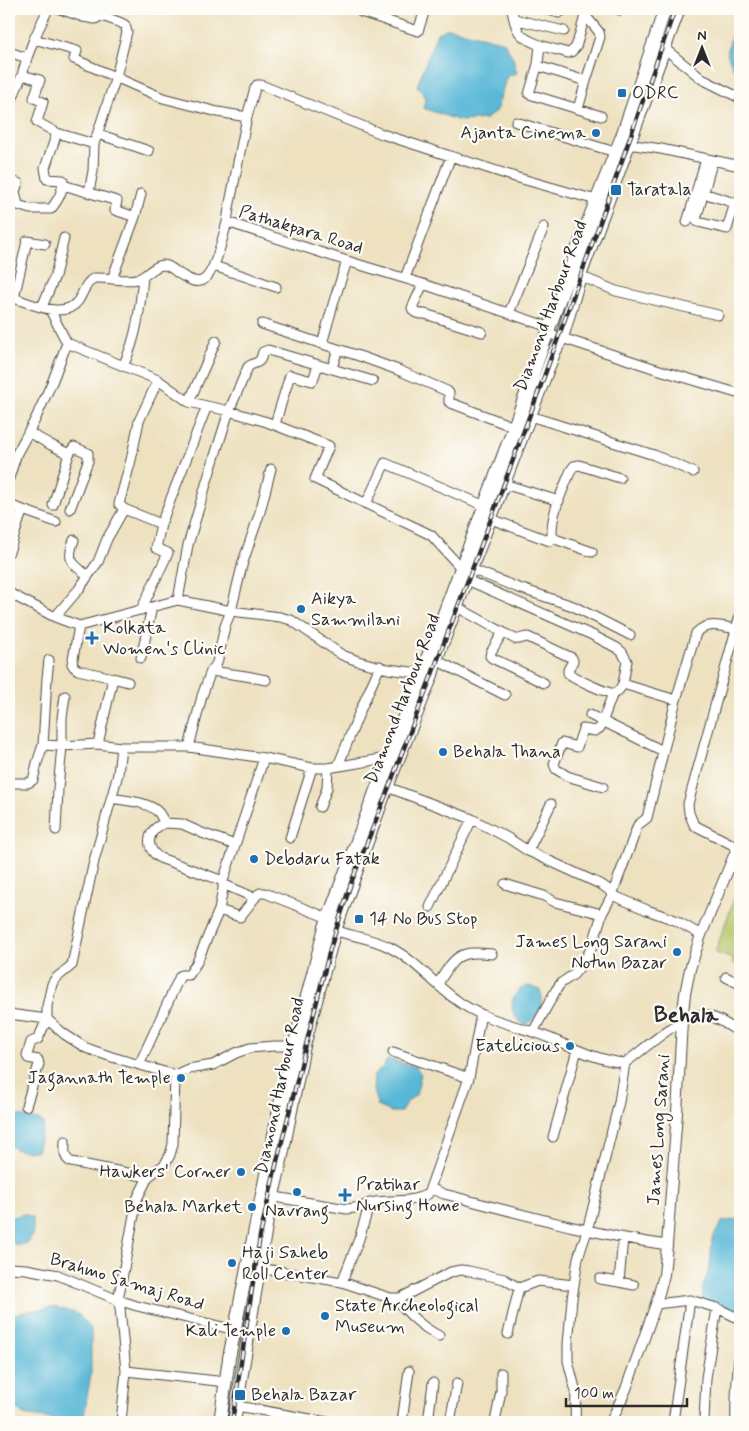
<svg xmlns="http://www.w3.org/2000/svg" width="749" height="1431" font-family="Mynerve,sans-serif">
	<style>
		.green { fill: #b2c569; stroke: #6e784a }
		.water { fill: #59b8d7; stroke: #427281 }
		.lines { fill: none; stroke-linecap: round; stroke-linejoin: round }
		.minor-casing { stroke: #484641; stroke-width: 11 }
		.major-casing { stroke: #484641; stroke-width: 12 }
		.highway-casing { stroke: #484641; stroke-width: 14 }
		.minor { stroke: #fff; stroke-width: 9 }
		.major { stroke: #fff; stroke-width: 10 }
		.highway { stroke: #fff; stroke-width: 12 }
		.rail-casing { stroke: #2b2b2b; stroke-width: 4.5 }
		.rail { stroke: #fdfcf7; stroke-width: 2.5; stroke-dasharray: 8; stroke-linecap: butt }
		.poi-dot { fill: #1f6fb2; stroke: #fdfcf7; stroke-width: 2 }
		.labels { text-anchor: middle; dominant-baseline: central; stroke-width: 4.5; stroke-linejoin: round; paint-order: stroke }
		.poi-label { font-size: 18px; fill: #2b2b2b; stroke: #fdfcf7; text-anchor: start }
		.street-label { font-size: 18px; fill: #2b2b2b; stroke: #fdfcf7 }
		.district-label { font-size: 22px; font-weight: bold; fill: #2b2b2b; stroke: #fdfcf7 }
	</style>
	<rect width="100%" height="100%" fill="#fdfcf7"/>
	<filter id="ink" filterUnits="userSpaceOnUse"><feTurbulence type="fractalNoise" baseFrequency=".02" numOctaves="2"/><feDisplacementMap in="SourceGraphic" scale="10" xChannelSelector="R" yChannelSelector="G"/><feConvolveMatrix kernelMatrix="1 2 1 2 8 2 1 2 1" color-interpolation-filters="sRGB"/></filter>
	<filter id="wash" filterUnits="userSpaceOnUse"><feTurbulence type="fractalNoise" baseFrequency=".0096" numOctaves="4" result="noise"/><feDisplacementMap in="SourceGraphic" scale="20" xChannelSelector="R" yChannelSelector="G"/><feGaussianBlur stdDeviation="1.12" result="paint"/><feColorMatrix in="noise" values="0 0 0 0 0 0 0 0 0 0 0 0 0 0 0 0 0 1.4 0 .05"/><feComposite in="paint" operator="in"/></filter>
	<g filter="url(#wash)">
		<rect width="100%" height="100%" fill="#eee1c0"/>
		<!-- green -->
		<path class="green" d="M740 882V965L732 964 733 959 715 953Z"/>
		<!-- water -->
		<path class="water" d="M740 19V71L733 68 727 53 731 38Z
			M449 28 504 42 513 58 517 73 507 76 496 111 486 119 460 121 423 108 426 98 417 86 437 33Z
			M529 986 540 990C546 1006 539 1016 526 1025 511 1020 506 999 521 989 523 987 526 987 529 986Z
			M388 1059 416 1067 421 1074 416 1095 407 1102 401 1112H390L378 1106 373 1091 374 1075 382 1068Z
			M12 1114 41 1121 44 1123 37 1151C26 1151 18 1152 9 1145V1123Z
			M24 1214 33 1218V1233L28 1243 16 1246 9 1237V1218Z
			M740 1219V1312H735L702 1303 703 1287 710 1267 712 1239 722 1222Z
			M55 1307 78 1314 91 1329V1373L83 1422H72L23 1415 18 1410 11 1394 10 1364 12 1315 27 1311Z"/>
	</g>
	<g filter="url(#ink)">
		<g class="lines">
			<!-- minor casing -->
			<g class="minor-casing">
				<path id="minor" d="M60 9 83 17 95 19 99 17 101 9
					M512 9C513 16 515 26 519 32 527 44 555 49 568 53L571 52 576 47 587 9
					M545 9 559 13 565 9
					M617 9 620 10
					M361 12 418 31 425 10
					M514 19 564 31
					M34 39 77 51 74 59 163 98 218 112 247 117
					M540 45 538 64 541 67 586 81 600 37 599 32 585 15
					M664 48 702 79 740 98
					M9 52 27 58 34 39 48 9
					M538 64 529 94 601 116
					M22 75 40 80 34 98 43 102 37 122 57 133
					M9 107 22 75 27 58
					M578 109 586 81
					M516 122 615 152
					M98 134 149 151
					M628 144 661 149 740 166
					M9 181 18 183 15 191 18 205 30 209H51C58 200 63 192 63 180L47 179 45 168 57 133 94 144
					M63 185 117 201 115 210 135 217
					M89 192 93 171 94 144 116 77 127 32 125 25 119 22 99 15
					M703 193 735 203 727 229 698 222 696 219C702 200 707 180 713 160
					M227 222 229 208 247 117 255 88 257 85H261L382 134 515 177 596 200
					M687 222 706 159
					M214 266 276 287
					M580 276 616 291 718 315
					M405 278 451 156
					M112 279 135 217 141 194
					M423 284 412 308C414 314 419 314 425 314L482 332
					M9 298H14C32 304 64 320 78 301 84 292 85 283 94 278 108 277 123 282 137 279 147 277 152 266 163 265 171 265 176 273 183 276 189 279 194 283 201 281 215 277 223 235 227 222L347 261 423 284 549 327
					M14 298 27 241 45 244
					M42 307 55 276 64 238
					M50 310 67 343 158 380 189 402 229 411 267 422 329 446 315 479 431 535 461 568
					M509 313 544 227
					M262 324 362 357 398 370 447 391 449 393V402L451 403 514 427
					M547 333 653 368 740 394
					M322 344 334 301 347 261
					M123 366C137 338 140 308 143 277
					M332 368 338 349
					M158 380 139 421 131 460 119 504 124 509 161 524
					M189 402 216 341
					M530 416 654 455 693 472
					M275 424 290 375 312 381 313 380 318 365
					M28 432 51 445 69 454 74 447 88 453V461L70 509
					M9 478 17 453 35 420 53 380 67 343
					M504 484 559 501
					M366 504 385 463 485 506
					M9 505 23 510C17 524 14 538 9 552
					M53 505 69 454
					M23 510 56 522
					M491 519 550 541
					M592 552 555 539 552 535C551 513 563 490 571 470L574 466 579 465 620 478
					M471 569 516 587 573 606 630 635
					M88 576 98 562 107 539 124 509
					M467 580 592 635 617 648 622 652 627 661 623 684
					M9 593 55 617 79 626 178 600 231 611 280 617 291 620 342 655 358 661 388 669 427 674
					M178 600 188 545 207 481 229 411 248 367C252 363 256 364 259 361 261 360 262 355 263 352L268 350 373 381
					M457 607 515 639C520 640 523 637 528 637L572 658 573 661 568 670V673C574 678 609 695 615 693 619 691 621 687 623 684L676 700
					M141 610 168 553 156 548 161 524 207 406
					M55 617 79 589 88 576C72 563 66 561 74 540
					M79 626 72 664 74 667 78 670 113 678 98 744 121 747H189L264 758 312 768H328L387 758
					M503 632 491 652 490 656 492 658 544 683
					M141 658 152 607
					M436 660 505 695
					M211 671 246 676 266 680
					M113 678 128 682
					M590 715 663 751
					M43 745 47 678 49 660
					M189 747 202 696 211 671 216 665 218 659 225 626 231 611 243 562 260 512 271 469
					M338 766 360 711 380 666
					M9 783H28L33 780 37 763 43 745 62 746 98 744
					M387 787 472 819 508 838 528 851 602 885 609 890 612 895 647 910 675 920 701 935
					M603 787 567 776 556 769 554 764 562 743 577 747 583 729 595 731 600 728 613 693
					M111 798C126 801 148 801 159 813 161 816 163 820 165 823L182 824 202 833 235 845
					M320 807 327 788 328 768
					M165 823C148 829 143 847 160 858L223 881
					M56 830 58 789 62 746V718L65 696
					M290 838 312 768
					M737 847 694 825 689 813 688 804 740 615
					M528 851 551 804
					M223 884 255 898
					M505 884 544 896 555 902 602 914
					M430 907 472 819
					M219 910 223 889V881L264 758
					M331 929C350 936 371 938 389 947 415 960 432 982 455 999 479 1018 511 1024 539 1034 566 1044 596 1061 625 1063 642 1051 682 1014 701 1015 715 1015 729 1026 740 1033
					M726 977 740 984
					M438 984C455 956 458 950 492 954
					M9 1014 47 1019 64 1034 86 1048 112 1057 175 1075 188 1069 213 1065 236 1053 250 1048 274 1046H294
					M533 1032 556 990 561 983 573 975 583 963 592 947 602 914 612 895 638 825 647 818 676 700 696 633C707 621 722 626 736 629
					M393 1052 469 1078
					M139 1065 180 976 182 975H189L197 962 219 910 240 917 257 895 260 893H265L328 918
					M26 1106 39 1064 38 1060 28 1058 27 1055 31 1042 38 1039 47 1019V1006L52 984 55 979 72 965 94 861 118 774 121 747
					M553 1137 577 1050
					M65 1141C65 1150 63 1158 71 1162L148 1177
					M430 1188 444 1194C518 1213 591 1234 667 1245
					M269 1196 347 1209 361 1207 370 1203
					M9 1268 26 1269 58 1275 118 1300 137 1306 235 1330
					M259 1268 342 1282 390 1298H400L451 1272 461 1270 469 1271 504 1279 519 1288 538 1281 574 1285
					M600 1279 619 1282 623 1238
					M342 1282 359 1239 370 1203C389 1199 410 1204 428 1194L469 1078 481 1014
					M619 1282 634 1285
					M395 1298C410 1315 419 1325 439 1336
					M656 1304 690 1300 717 1308 740 1319
					M508 1334 519 1288
					M126 1371 226 1382
					M237 1406 327 1422
					M704 1421 706 1378 717 1308
					M121 1422 126 1371 120 1308 118 1300 137 1199 148 1177 165 1164 170 1155 173 1144 175 1075
					M402 1422 409 1371
					M428 1422 433 1383
					M450 1422 457 1383
					M495 1422 501 1391V1373
					M575 1422 576 1392 568 1361V1344L572 1299 578 1258 587 1231 619 1102 625 1063
					M673 1422 690 1300
					M736 1422C735 1398 737 1375 740 1351"/>
			</g>
			<!-- major casing -->
			<g class="major-casing">
				<path id="major" d="M611 1422 626 1389 656 1304 664 1275 667 1245 677 1113 682 1021 685 994 690 969 701 935 740 841"/>
			</g>
			<!-- highway casing -->
			<g class="highway-casing">
				<path id="highway" d="M220 1422 229 1358 284 1085 325 927 393 744 422 672 514 427 581 239 622 136 665 9
					M234 1422 267 1220 279 1170 304 1046 335 930 387 787 432 675 436 660 554 353 562 338 580 276 679 9"/>
			</g>
			<!-- minor -->
			<use href="#minor" class="minor"/>
			<!-- major -->
			<use href="#major" class="major"/>
			<!-- highway -->
			<use href="#highway" class="highway"/>
			<!-- rail casing -->
			<g class="rail-casing">
				<path id="rail" d="M232 1422 260 1236 277 1161 330 949 351 883 389 787 476 559 541 385 612 189 675 9"/>
			</g>
			<!-- rail -->
			<use href="#rail" class="rail"/>
		</g>
	</g>
	<!-- markers -->
	<g class="poi-dot">
		<rect x="617" y="88" width="10" height="10" rx="2.5"/>
		<circle cx="596" cy="133" r="5"/>
		<rect x="610" y="184" width="12" height="12" rx="2.5"/>
		<circle cx="301" cy="609" r="5"/>
		<path d="M89.5 630.5h5v5h5v5h-5v5h-5v-5h-5v-5h5z"/>
		<circle cx="443" cy="752" r="5"/>
		<circle cx="254" cy="859" r="5"/>
		<rect x="354" y="914" width="10" height="10" rx="2.5"/>
		<circle cx="677" cy="952" r="5"/>
		<circle cx="570" cy="1046" r="5"/>
		<circle cx="181" cy="1078" r="5"/>
		<circle cx="241" cy="1172" r="5"/>
		<circle cx="297" cy="1192" r="5"/>
		<path d="M342.5 1187.5h5v5h5v5h-5v5h-5v-5h-5v-5h5z"/>
		<circle cx="252" cy="1207" r="5"/>
		<circle cx="232" cy="1263" r="5"/>
		<circle cx="325" cy="1316" r="5"/>
		<circle cx="286" cy="1331" r="5"/>
		<rect x="234" y="1389" width="12" height="12" rx="2.5"/>
	</g>
	<g class="labels">
		<!-- poi labels -->
		<g class="poi-label">
			<text x="632" y="93">ODRC</text>
			<text x="586" y="133" text-anchor="end">Ajanta Cinema</text>
			<text x="627" y="190">Taratala</text>
			<text x="311" y="599">Aikya<tspan x="311" dy="21">Sammilani</tspan></text>
			<text x="103" y="628">Kolkata<tspan x="103" dy="21">Women's Clinic</tspan></text>
			<text x="453" y="752">Behala Thana</text>
			<text x="264" y="859">Debdaru Fatak</text>
			<text x="369" y="919">14 No Bus Stop</text>
			<text x="667" y="942" text-anchor="end">James Long Sarani<tspan x="667" dy="21">Notun Bazar</tspan></text>
			<text x="560" y="1046" text-anchor="end">Eatelicious</text>
			<text x="171" y="1078" text-anchor="end">Jagannath Temple</text>
			<text x="231" y="1172" text-anchor="end">Hawkers' Corner</text>
			<text x="356" y="1185">Pratihar<tspan x="356" dy="21">Nursing Home</tspan></text>
			<text x="242" y="1207" text-anchor="end">Behala Market</text>
			<text x="297" y="1211" text-anchor="middle">Navrang</text>
			<text x="242" y="1253">Haji Saheb<tspan x="242" dy="21">Roll Center</tspan></text>
			<text x="335" y="1306">State Archeological<tspan x="335" dy="21">Museum</tspan></text>
			<text x="276" y="1331" text-anchor="end">Kali Temple</text>
			<text x="251" y="1395">Behala Bazar</text>
		</g>
		<!-- street labels -->
		<g class="street-label">
			<text transform="translate(301 230) rotate(17)">Pathakpara Road</text>
			<text transform="translate(551 306) rotate(-70)">Diamond Harbour Road</text>
			<text transform="translate(403 699) rotate(-69)">Diamond Harbour Road</text>
			<text transform="translate(280 1086) rotate(-78)">Diamond Harbour Road</text>
			<text transform="translate(659 1130) rotate(-86)">James Long Sarani</text>
			<text transform="translate(127 1282) rotate(17)">Brahmo Samaj Road</text>
		</g>
		<!-- district labels -->
		<g class="district-label">
			<text x="686" y="1016">Behala</text>
		</g>
	</g>
	<!-- margin -->
	<rect width="749" height="1431" fill="none" stroke="#fdfcf7" stroke-width="30"/>
	<!-- north arrow -->
	<g transform="translate(702 48)" stroke="#fdfcf7" stroke-width="4" paint-order="stroke">
	<path d="M0-4L9 19L0 12L-9 19Z" fill="#2b2b2b"/>
	<text y="-8" font-size="14" font-weight="bold" text-anchor="middle" fill="#2b2b2b">N</text>
	</g>
	<!-- scale -->
	<path d="M566 1398v8h121v-8" fill="none" stroke="#2b2b2b" stroke-width="2.5"/>
	<text x="574" y="1398" font-size="15" fill="#2b2b2b" stroke="#fdfcf7" stroke-width="4" paint-order="stroke">100 m</text>
</svg>
